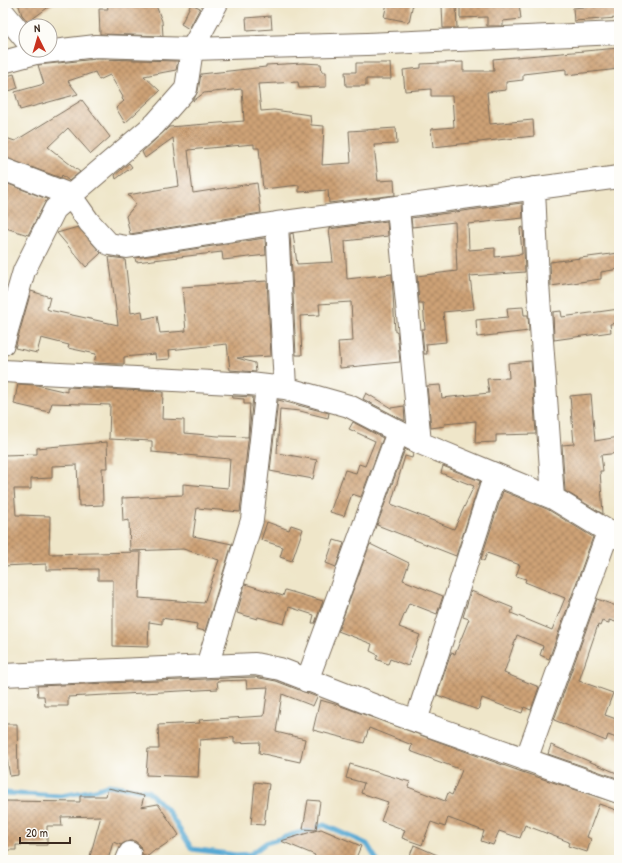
<svg xmlns="http://www.w3.org/2000/svg" width="622" height="863" font-family="'Patrick Hand',sans-serif">
	<style>
		.lines { fill: none; stroke-linecap: round; stroke-linejoin: round }
		.stream { stroke: #58a9d3; stroke-width: 5 }
		.building { fill: url(#building-cross-hatch) }
		.minor-casing { stroke: #7a6c5a; stroke-width: 24 }
		.minor { stroke: #fff; stroke-width: 22 }
	</style>
	<defs>
		<pattern id="building-cross-hatch" width="8" height="8" patternUnits="userSpaceOnUse"><rect width="8" height="8" fill="#cea276"/><path d="M0 0l8 8M0 8l8-8" fill="none" stroke="#a88460"/></pattern>
	</defs>
	<rect width="100%" height="100%" fill="#fdfcf7"/>
	<filter id="ink" filterUnits="userSpaceOnUse"><feTurbulence type="fractalNoise" baseFrequency=".025" numOctaves="2"/><feDisplacementMap in="SourceGraphic" scale="8" xChannelSelector="R" yChannelSelector="G"/><feConvolveMatrix kernelMatrix="1 2 1 2 8 2 1 2 1" color-interpolation-filters="sRGB"/></filter>
	<filter id="wash" filterUnits="userSpaceOnUse"><feTurbulence type="fractalNoise" baseFrequency=".012" numOctaves="4" result="noise"/><feDisplacementMap in="SourceGraphic" scale="16" xChannelSelector="R" yChannelSelector="G"/><feGaussianBlur stdDeviation="0.9" result="paint"/><feColorMatrix in="noise" values="0 0 0 0 0 0 0 0 0 0 0 0 0 0 0 0 0 1.4 0 .05"/><feComposite in="paint" operator="in"/></filter>
	<g filter="url(#wash)">
		<rect width="100%" height="100%" fill="#efe6c9"/>
		<g class="lines">
			<!-- stream -->
			<path class="stream" d="M3 793 61 796 95 790 109 785 148 791 168 811 192 849 236 855 251 854 266 843 324 825 367 844 377 860"/>
		</g>
		<g id="blocks">
			<!-- building -->
			<path class="building" d="M18 3H54L28 22 22 15Z
				M107 3H155L162 21 163 36 100 34 99 9H108Z
				M387 3H413L409 22 384 17Z
				M486 3H519L521 19 503 21V26H487V17L460 18V6L486 5Z
				M191 4 200 8 189 29 181 24Z
				M616 4 617 18 574 21 573 8Z
				M442 6H456L457 28H443Z
				M271 16 272 29 247 31 246 18Z
				M619 48V69L566 75V69L523 74V80L506 82V90L487 92 490 124 533 120 534 136 433 147 431 129 454 127 452 96H431V89L405 91 403 70 421 68V64L463 62V71H494L493 59Z
				M97 59 178 61 176 70 144 76 160 91 125 123 116 108 124 101 122 99 123 97 110 75 99 80 95 72 68 81 78 94 20 110 15 92 44 84 38 65Z
				M303 63 321 64 322 72H326V87L299 88 298 82 258 84 261 111 274 110 310 115 311 125 324 126 322 165 351 163 349 131 396 128 397 144 374 145 378 181 394 180 395 195 329 203 328 190 299 192V185L263 189 259 148H254V144L188 150 193 193 257 183 261 213 130 234 126 216 136 204 128 195 179 186 173 138 145 158 142 152 169 127 244 121 242 89 204 93 193 101 198 91 201 74 266 67V65Z
				M356 63H390L391 79H366V86H346L345 72H356Z
				M14 74 18 88 3 93V77Z
				M82 100 110 137 91 154 68 128 48 147 80 172 69 181 62 175 61 178 3 157V137L15 141Z
				M129 163 132 167 116 179 115 175Z
				M3 182 47 199 28 235 3 227Z
				M522 203 523 218 468 224 469 250 495 248V257L522 254 520 228 523 227 525 272 470 276 474 309 443 312 446 342 426 344 427 354H424L422 329H425L423 303H419L417 276 457 271 455 222 412 227 411 218Z
				M387 221 388 236 345 241 347 279 392 274 395 332 397 331 400 362 340 368 338 342 353 341 351 302 319 304 320 315 300 316 302 355H296L290 234 293 233 297 264 333 262 329 229Z
				M78 227 101 253 86 267 57 233Z
				M265 238 266 255 223 260 222 252 136 262 135 258Z
				M619 253V269L601 272V279L551 286 550 262Z
				M109 257 125 259 131 313 142 311 143 319 157 316 160 333 186 331 182 287 267 281 271 356 237 358 255 363 256 372 230 370 227 344 169 350 170 359 156 360 155 354 124 357V364H116L94 363 96 354 68 348 69 345 41 338 37 353 15 348 31 291 50 297 47 309 49 310 118 325Z
				M523 307 524 315H528L529 331 477 337 476 320 508 317 507 308Z
				M619 309V323L610 324 611 332 554 340 553 312 561 311 562 317Z
				M531 361 536 434 496 435V442L475 443 476 421 444 424 445 426 431 428 427 386 440 385 442 398 489 393 487 379 509 378 508 363Z
				M18 384 37 385 67 392V387L163 392 162 419 184 420V433L218 436 248 437 250 404H244V399L233 398 232 396 253 397 240 512 197 508 193 536 232 544 205 631 196 629 197 624 162 618V624L149 622 148 647 113 646V580H98V569L46 570V564L3 566V455L37 454V448L107 442 108 468H102L103 505 79 506 77 465 52 466V478L31 479V489H14L16 515 50 516 49 554 141 552 139 598 204 603 219 560 183 549 130 551 129 520 123 521 122 498 183 495V484L228 488 230 459 152 452V441L109 439 110 405 52 403 49 412 14 404Z
				M366 393 391 408 404 406 405 421 363 399Z
				M591 394 595 441 619 437V453L601 455 603 471H600L603 514 565 491 562 445 574 444 570 396Z
				M278 400 329 413 328 418 300 411 280 409 277 453 317 460 313 479 270 471Z
				M353 422 383 438 361 497 352 494 344 516 330 512 345 470 356 473 359 464 365 466 375 441 349 429Z
				M405 449 413 454 412 458 405 456 391 504 454 529 474 486 441 473 443 466 480 481 456 556 377 525Z
				M503 491 547 509 593 537 549 659 540 655 543 646 517 635 504 673 539 687 531 710 524 707 522 713 482 698 478 710 437 695 451 653 455 654 469 619 463 617 471 591 513 608 511 613 552 630 565 598 525 582 526 579 516 576 520 565 487 553 484 561 481 559Z
				M267 522 289 530 291 525 303 529 292 561 280 557 283 547 261 540Z
				M334 540 344 543 336 567 326 563Z
				M370 544 409 563 403 580 443 596 437 614 409 603 399 627 420 635 408 666 390 659 388 664 376 659 378 655 370 651 372 644 338 631Z
				M245 584 283 596 285 590 323 601 315 623H312L314 615 289 607 284 624 258 617 257 619 237 613Z
				M597 599 619 607V623L609 620V623L602 621 600 626 598 625 579 681 613 693 605 715 619 720V739L608 735 606 741 554 720Z
				M254 677 276 681 317 697 313 706 282 694 276 732 305 739 300 762 259 753 260 742 234 743V737L200 740 198 777 146 775 148 749H159L158 725 200 723 199 720 264 716 268 687 247 688 246 680 217 681 218 689 68 697V706H45L44 696H38L37 686Z
				M320 700 338 705 522 772 619 804V811L599 804 587 837 591 839 587 852 568 846 569 842 525 825 520 838 499 831 493 845 481 841 484 831 448 818 445 827 431 822 422 845 402 838 405 830 381 821 388 802 361 793 364 783 346 778 350 764 410 782 408 787 445 801 448 793 452 795 462 770 410 751 412 745 369 728 364 743 313 730Z
				M3 724H17L18 775 10 776 5 749H3Z
				M551 745 619 774 617 778 548 754Z
				M255 782 269 784 264 825 251 824Z
				M108 788 144 796 141 807 158 804 179 835 157 850H155L148 856 142 854 140 845 135 841H129L121 845 113 842 108 860H89L101 816 61 817 62 826H47V845H16V850H3V801L80 802V796H106Z
				M308 800 320 801 316 830 303 829Z
				M321 829 361 846 355 860H313L315 855 281 841Z
				M414 845 449 860H408Z"/>
		</g>
	</g>
	<g filter="url(#ink)">
		<use href="#blocks" fill-opacity="0" stroke="#7a6c5a" stroke-width="1"/>
		<g class="lines">
			<!-- minor casing -->
			<g class="minor-casing">
				<path id="minor" d="M3 12 26 40
					M3 62 36 53 96 46 192 49 367 44 619 33
					M3 169 70 195 89 222 109 244 127 247 277 223 619 177
					M534 188 538 283 553 498
					M398 208 420 443
					M277 223 285 388
					M3 344 24 271 55 209 155 124 186 89 192 49 217 3
					M3 371 250 384 285 388 349 406 420 443 553 498 619 538
					M207 666 252 520 267 386
					M3 675 255 664 280 669 391 712 619 792
					M307 681 398 432
					M416 721 495 474
					M526 760 608 532
					M127 860 130 853"/>
			</g>
			<!-- minor -->
			<use href="#minor" class="minor"/>
		</g>
	</g>
	<!-- margin -->
	<rect width="622" height="863" fill="none" stroke="#fdfcf7" stroke-width="16"/>
	<!-- north arrow -->
	<g transform="translate(38 38) rotate(355)"><circle r="19" fill="#fdfcf7" stroke="#afa8a0"/>
	<path d="M0-3L7 15L0 10L-7 15Z" fill="#c8321e"/>
	<text y="-6" font-size="11" font-weight="bold" text-anchor="middle" fill="#3b2a1e">N</text>
	</g>
	<!-- scale -->
	<path d="M20 837v6h50v-6" fill="none" stroke="#3b2a1e" stroke-width="2"/>
	<text x="26" y="837" font-size="12" fill="#3b2a1e" stroke="#fdfcf7" stroke-width="3" paint-order="stroke">20 m</text>
</svg>
